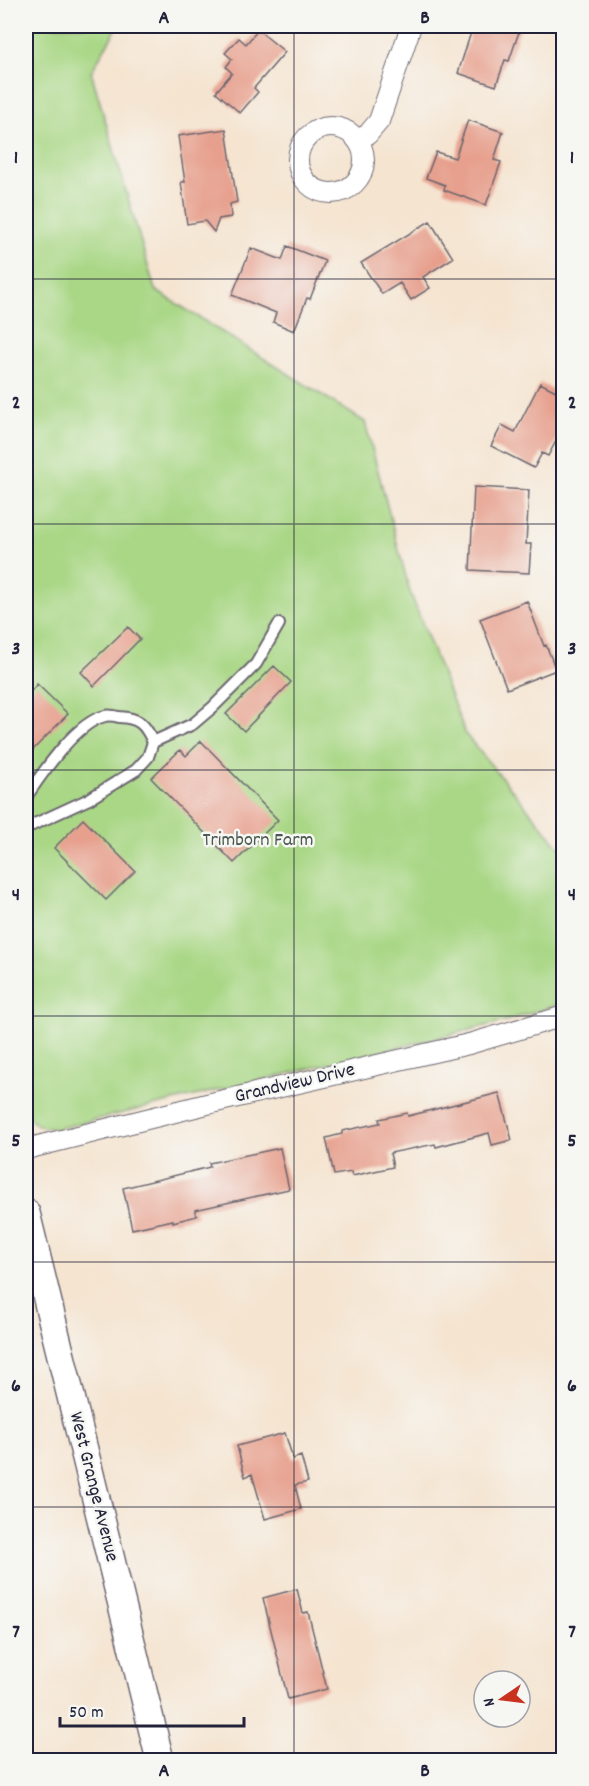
<svg xmlns="http://www.w3.org/2000/svg" width="589" height="1786" font-family="Dekko,sans-serif">
	<style>
		.green { fill: #a9d785; stroke: #667c60; stroke-width: 1.5 }
		.building { fill: #e7a08e }
		.lines { fill: none; stroke-linecap: round; stroke-linejoin: round }
		.lane-casing { stroke: #6c666f; stroke-width: 14 }
		.street-casing { stroke: #6c666f; stroke-width: 22 }
		.secondary-casing { stroke: #6c666f; stroke-width: 30 }
		.lane { stroke: #fff; stroke-width: 10 }
		.street { stroke: #fff; stroke-width: 20 }
		.secondary { stroke: #fff; stroke-width: 27 }
		.grid { fill: none; stroke: #22223b; stroke-width: 1.5; stroke-opacity: 0.55 }
		.labels { text-anchor: middle; dominant-baseline: central; stroke-width: 5; stroke-linejoin: round; paint-order: stroke }
		.park-label { font-size: 20px; fill: #4a5851; stroke: #f6f6f2 }
		.street-label { font-size: 20px; fill: #22223b; stroke: #f6f6f2 }
		.neatline { fill: none; stroke: #22223b; stroke-width: 2 }
		.grid-label { font-size: 20px; text-anchor: middle; font-weight: bold; fill: #22223b }
	</style>
	<rect width="100%" height="100%" fill="#f6f6f2"/>
	<filter id="ink" filterUnits="userSpaceOnUse"><feTurbulence type="fractalNoise" baseFrequency=".0167" numOctaves="2"/><feDisplacementMap in="SourceGraphic" scale="12" xChannelSelector="R" yChannelSelector="G"/><feConvolveMatrix kernelMatrix="1 2 1 2 8 2 1 2 1" color-interpolation-filters="sRGB"/></filter>
	<filter id="wash" filterUnits="userSpaceOnUse"><feTurbulence type="fractalNoise" baseFrequency=".008" numOctaves="4" result="noise"/><feDisplacementMap in="SourceGraphic" scale="24" xChannelSelector="R" yChannelSelector="G"/><feGaussianBlur stdDeviation="1.35" result="paint"/><feColorMatrix in="noise" values="0 0 0 0 0 0 0 0 0 0 0 0 0 0 0 0 0 1.4 0 .05"/><feComposite in="paint" operator="in"/></filter>
	<g filter="url(#wash)">
		<rect width="100%" height="100%" fill="#f5e4d0"/>
		<!-- green -->
		<path class="green" d="M26 26H118L91 72 155 290 365 422 410 592 466 735 563 851V1003L509 1020 445 1036 56 1129C43 1128 32 1125 26 1113Z"/>
		<g id="blocks">
			<!-- building -->
			<path class="building" d="M473 26H521L509 61 505 60 496 86 458 73Z
				M258 30 285 52 254 88 258 92 240 113 216 92 232 73 226 67 232 59 225 53 239 38 246 44Z
				M468 120 503 132 494 160 501 162 486 205 444 190 445 185 426 178 436 152 455 158Z
				M226 129 237 202 230 204 231 217 219 219 214 232 205 221 187 224 181 182H185L178 136Z
				M430 221 453 258 423 277 430 288 411 300 400 283 382 294 361 263Z
				M287 246 325 261 310 299 307 298 294 331 273 322 276 313 232 295 251 248 282 260Z
				M540 383 564 395V426L548 456 542 453 534 468 491 446 502 425 515 432Z
				M474 487 529 490 526 544H531L529 573 470 570Z
				M527 601 544 646 546 645 556 670 507 689 480 619Z
				M128 627 140 639 94 686 81 672Z
				M274 666 291 682 244 731 226 714Z
				M37 684 68 714 26 757V697Z
				M201 741 278 820 234 863 151 778 180 750 186 756Z
				M83 819 135 871 106 900 54 848Z
				M499 1093 512 1140 492 1145 489 1133 436 1147 435 1144 390 1153 393 1167 352 1176 351 1172 334 1175 326 1138 342 1134V1131L380 1123 379 1119 407 1113 408 1116Z
				M280 1148 289 1189 195 1210 197 1216 173 1222V1220L132 1229 123 1188 210 1167 209 1163Z
				M285 1433 293 1459 301 1456 308 1482 295 1485 301 1509 265 1519 252 1474 245 1477 237 1446Z
				M297 1589 303 1613 308 1612 327 1689 288 1699 263 1598Z"/>
		</g>
	</g>
	<g filter="url(#ink)">
		<use href="#blocks" fill-opacity="0" stroke="#6c666f" stroke-width="1.5"/>
		<g class="lines">
			<!-- lane casing -->
			<g class="lane-casing">
				<path id="lane" d="M153 742 193 724 213 707 256 664 279 624
					M26 797C42 774 76 722 105 716 109 715 115 716 119 717 139 718 145 724 153 742L148 757 136 770 89 799 26 828"/>
			</g>
			<!-- street casing -->
			<g class="street-casing">
				<path id="street" d="M298 160a33 33 0 1 1 66 0a33 33 0 1 1-66 0Z
					M358 140 368 134 379 121 411 26
					M26 1149 207 1104 469 1044 564 1016"/>
			</g>
			<!-- secondary casing -->
			<g class="secondary-casing">
				<path id="secondary" d="M26 1213 160 1760"/>
			</g>
			<!-- lane -->
			<use href="#lane" class="lane"/>
			<!-- street -->
			<use href="#street" class="street"/>
			<!-- secondary -->
			<use href="#secondary" class="secondary"/>
		</g>
	</g>
	<!-- grid -->
	<path class="grid" d="M294 26V1760M26 279H564M26 524H564M26 770H564M26 1016H564M26 1262H564M26 1507H564"/>
	<g class="labels">
		<!-- park labels -->
		<g class="park-label">
			<text x="258" y="841">Trimborn Farm</text>
		</g>
		<!-- street labels -->
		<g class="street-label">
			<text transform="translate(295 1084) rotate(-13)">Grandview Drive</text>
			<text transform="translate(93 1487) rotate(76)">West Grange Avenue</text>
		</g>
	</g>
	<!-- margin -->
	<rect width="589" height="1786" fill="none" stroke="#f6f6f2" stroke-width="66"/>
	<!-- north arrow -->
	<g transform="translate(502 1699) rotate(256)"><circle r="28" fill="#f6f6f2" stroke="#a1a1a9" stroke-width="1.5"/>
	<path d="M0-4.5L10 22L0 15L-10 22Z" fill="#c8321e"/>
	<text y="-9" font-size="16" font-weight="bold" text-anchor="middle" fill="#22223b">N</text>
	</g>
	<!-- scale -->
	<path d="M60 1717v9h184v-9" fill="none" stroke="#22223b" stroke-width="3"/>
	<text x="69" y="1717" font-size="18" fill="#22223b" stroke="#f6f6f2" stroke-width="4.5" paint-order="stroke">50 m</text>
	<rect x="33" y="33" width="523" height="1720" class="neatline"/>
	<g class="grid-label">
		<text x="164" y="23">A</text>
		<text x="425" y="23">B</text>
		<text x="16" y="163">1</text>
		<text x="572" y="163">1</text>
		<text x="16" y="408">2</text>
		<text x="572" y="408">2</text>
		<text x="16" y="654">3</text>
		<text x="572" y="654">3</text>
		<text x="16" y="900">4</text>
		<text x="572" y="900">4</text>
		<text x="16" y="1146">5</text>
		<text x="572" y="1146">5</text>
		<text x="16" y="1391">6</text>
		<text x="572" y="1391">6</text>
		<text x="16" y="1637">7</text>
		<text x="572" y="1637">7</text>
		<text x="164" y="1776">A</text>
		<text x="425" y="1776">B</text>
	</g>
</svg>
